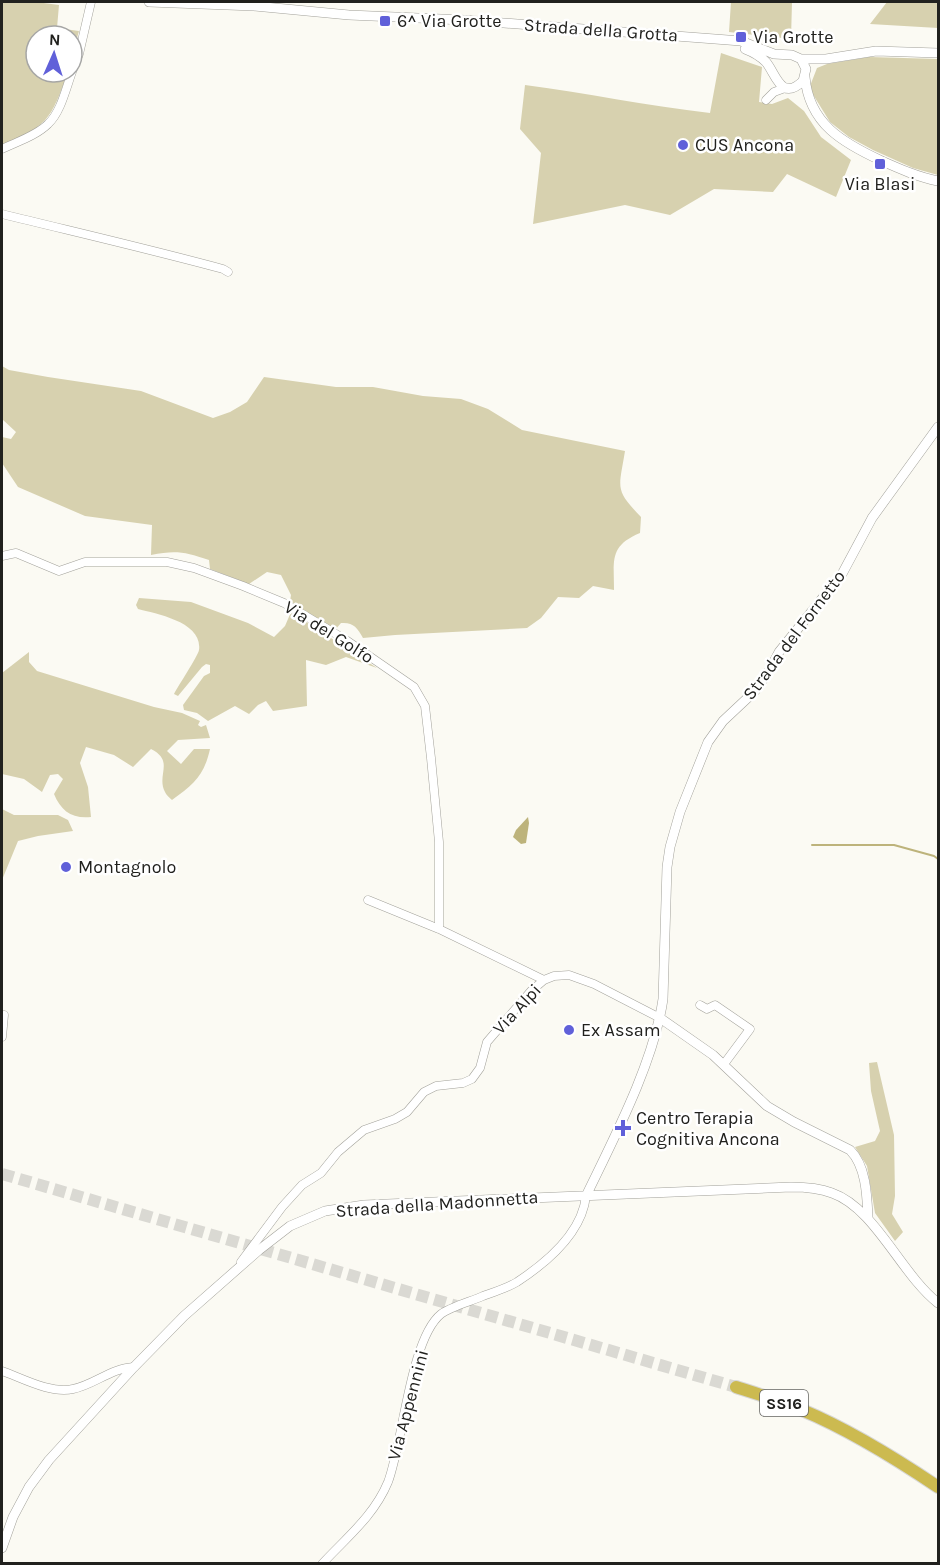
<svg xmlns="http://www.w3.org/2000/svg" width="940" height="1565" font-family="Karla,sans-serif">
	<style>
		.green { fill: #d7d1af }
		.water { fill: #bdb37b }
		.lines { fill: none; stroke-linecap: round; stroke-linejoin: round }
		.stream { stroke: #bdb37b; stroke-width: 2 }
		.trunk-tunnel { stroke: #dad9d3; stroke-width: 12; stroke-dasharray: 12 6; stroke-linecap: butt }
		.minor-casing { stroke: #a2a19a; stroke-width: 9 }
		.tertiary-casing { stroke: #a2a19a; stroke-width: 10 }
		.trunk-casing { stroke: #d7d7d6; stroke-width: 14 }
		.minor { stroke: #fff; stroke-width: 8 }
		.tertiary { stroke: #fff; stroke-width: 9 }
		.trunk { stroke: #ccba50; stroke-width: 12 }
		.poi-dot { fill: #6060d9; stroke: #fff; stroke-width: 2 }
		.labels { text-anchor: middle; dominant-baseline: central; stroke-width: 5; stroke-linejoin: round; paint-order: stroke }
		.shield { fill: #fff; stroke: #646462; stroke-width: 1.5 }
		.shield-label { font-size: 16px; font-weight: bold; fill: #21211e }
		.poi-label { font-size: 18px; fill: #21211e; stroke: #fff; text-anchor: start }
		.street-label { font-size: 18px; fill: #21211e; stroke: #fff }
	</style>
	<rect width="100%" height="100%" fill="#fbfaf3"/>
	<!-- green -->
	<path class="green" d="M2 2H36L59 5 57 28 79 31 72 56V36H36V72H68C50 121 49 124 2 146Z
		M731 2H792L791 39 729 32Z
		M887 2H938V28L870 24Z
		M721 53 762 67 759 102 772 104 788 98 804 111 821 137 851 160 836 197 787 174 773 192 714 189 670 215 625 205 533 224 541 153 520 129 525 85C587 93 648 106 710 113Z
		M869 57 938 59V175L913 168 873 150 849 137 830 122 812 93 810 86 817 68 827 64Z
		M2 366 9 370 48 377 141 391 213 418 230 412 247 402 264 377 336 387H373L423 396 461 399 488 409 522 430 625 451C619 489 614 489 641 517L640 533C609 546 614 560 614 590L593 586 579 598 558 597 541 618 527 628 395 635 363 638C357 627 353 622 341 623L335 630 290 601 291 595 281 575 267 572 249 584 210 569 209 560C185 552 176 550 151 555L152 525 85 516 18 487 2 463V437L11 439 16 432 2 419Z
		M139 598 191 602 248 623 274 637 285 626 291 612 377 668 346 657 326 665 306 660 307 706 273 711 266 701 258 705 249 714 235 706 208 721 197 713 184 710 183 705 204 676 210 673V665L206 664 202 667 178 696 174 694C178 686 198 656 199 650 203 622 157 614 138 609L136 605Z
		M29 652V662L37 671 154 707 182 713 200 721 198 725 201 727 206 725 210 738 178 740 167 751 181 764 194 749H210C204 776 194 784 172 800 169 797 166 795 165 792 156 775 175 761 151 749L133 767 114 755 86 747 80 763 88 787 91 817C72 819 61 811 54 794L63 779 58 774 50 775 42 792 24 779 2 774V673Z
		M2 809 14 815H58L68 820 73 831 38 836 18 841 2 880Z
		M877 1062 894 1135 895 1196 892 1214 903 1232 895 1241 875 1213 867 1166 855 1147 875 1141 880 1131 871 1091 869 1063Z"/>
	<!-- water -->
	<path class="water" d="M528 817 529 823 526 843 521 844 513 837 516 830Z"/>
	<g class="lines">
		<!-- stream -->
		<path class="stream" d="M812 845H894L934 856 938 859"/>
		<!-- trunk-tunnel -->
		<path class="trunk-tunnel" d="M2 1174 736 1387"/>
		<!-- minor casing -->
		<g class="minor-casing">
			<path id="minor" d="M72 71 79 54 91 2
				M766 100 774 92 785 88
				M2 149C16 142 36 136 48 124 61 112 66 88 72 72
				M2 214C75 232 149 249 223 269L228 272
				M2 556 16 553 59 571 85 562H167L194 568 243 586 284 603 346 640 414 687 425 706 431 758 439 842V929
				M368 900 439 929 544 980
				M700 1005 707 1009 715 1005 750 1029 724 1064
				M2 1037 4 1015
				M241 1262 282 1207 302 1185 321 1173 338 1152 364 1130 395 1119 407 1112 424 1092 436 1086 463 1083 472 1079 480 1068 487 1042 531 991 544 980 554 976 569 975 594 984 660 1018
				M2 1371C22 1378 50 1394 73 1389 94 1385 111 1368 134 1367
				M322 1564C346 1538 374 1516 388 1482 403 1443 410 1339 441 1314 450 1307 472 1301 483 1296 494 1292 507 1288 517 1282 546 1263 582 1233 586 1196"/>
		</g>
		<!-- tertiary casing -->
		<g class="tertiary-casing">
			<path id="tertiary" d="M149 2 254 6 349 15 464 20 715 39 741 41 774 54 792 55 801 59H826L876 51 938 53
				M745 49C753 52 760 56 766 62 776 74 781 102 803 81L806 69 801 59
				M805 77C809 124 843 143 882 161 900 169 918 177 938 181
				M660 1018 713 1055 767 1106 794 1122 850 1150C866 1166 867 1195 868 1217
				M586 1196C614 1138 654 1062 663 999L667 867 670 847 680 812 708 742 723 721 755 691 769 671 779 652 842 574 872 518 938 427
				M2 1548 13 1517 29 1487 49 1460 134 1367 184 1316 259 1250 290 1226 325 1211 364 1205 791 1187C805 1187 819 1188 832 1193 875 1208 901 1274 938 1303"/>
		</g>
		<!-- trunk casing -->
		<g class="trunk-casing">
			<path id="trunk" d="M736 1387C758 1394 781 1401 802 1410 850 1430 895 1458 938 1487"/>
		</g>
		<!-- minor -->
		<use href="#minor" class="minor"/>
		<!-- tertiary -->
		<use href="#tertiary" class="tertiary"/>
		<!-- trunk -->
		<use href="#trunk" class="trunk"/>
	</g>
	<!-- markers -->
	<g class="poi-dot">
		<rect x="379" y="15" width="12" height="12" rx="3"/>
		<rect x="735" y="31" width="12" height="12" rx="3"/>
		<circle cx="683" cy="145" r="6"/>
		<rect x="874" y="158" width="12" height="12" rx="3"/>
		<circle cx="66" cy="867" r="6"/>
		<circle cx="569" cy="1030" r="6"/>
		<path d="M620 1119h6v6h6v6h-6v6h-6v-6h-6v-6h6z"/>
	</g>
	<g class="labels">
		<!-- shield labels -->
		<rect class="shield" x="760" y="1390" width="48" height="26" rx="4.5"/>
		<g class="shield-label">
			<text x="784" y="1403">SS16</text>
		</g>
		<!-- poi labels -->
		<g class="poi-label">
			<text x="397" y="21">6^ Via Grotte</text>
			<text x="753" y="37">Via Grotte</text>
			<text x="695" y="145">CUS Ancona</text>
			<text x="880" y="184" text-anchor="middle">Via Blasi</text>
			<text x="78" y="867">Montagnolo</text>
			<text x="581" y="1030">Ex Assam</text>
			<text x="636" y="1118">Centro Terapia<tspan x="636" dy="21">Cognitiva Ancona</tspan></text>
		</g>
		<!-- street labels -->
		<g class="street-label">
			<text transform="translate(601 30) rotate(4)">Strada della Grotta</text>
			<text transform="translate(329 632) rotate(32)">Via del Golfo</text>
			<text transform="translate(794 635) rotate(-53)">Strada del Fornetto</text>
			<text transform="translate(517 1009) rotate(-47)">Via Alpi</text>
			<text transform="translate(437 1204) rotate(-4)">Strada della Madonnetta</text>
			<text transform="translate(408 1405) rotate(-75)">Via Appennini</text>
		</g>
	</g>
	<!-- border -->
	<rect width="940" height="1565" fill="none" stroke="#21211e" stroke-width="6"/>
	<!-- north arrow -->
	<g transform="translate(54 54) rotate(3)"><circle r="28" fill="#ffffff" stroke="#a6a6a5" stroke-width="1.5"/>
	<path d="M0-4.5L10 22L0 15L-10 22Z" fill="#6060d9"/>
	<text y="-9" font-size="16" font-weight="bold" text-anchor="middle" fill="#21211e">N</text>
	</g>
</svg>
